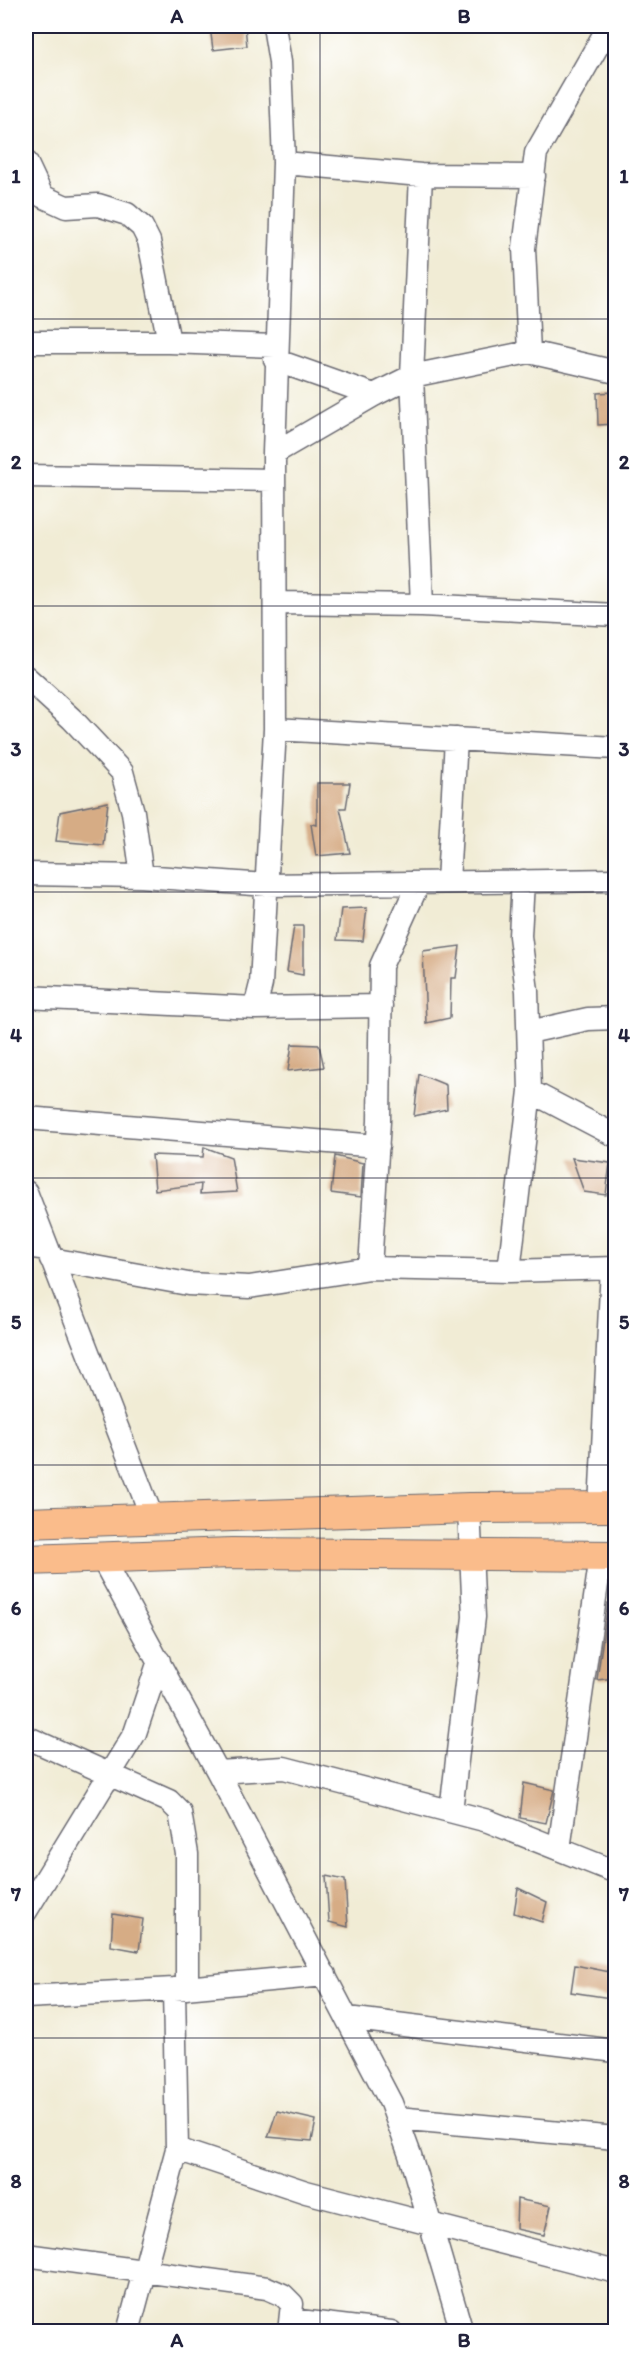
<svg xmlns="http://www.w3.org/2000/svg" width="641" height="2357" font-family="Itim,sans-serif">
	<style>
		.building { fill: #d6ac85 }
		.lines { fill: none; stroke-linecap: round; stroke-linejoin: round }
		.minor-casing { stroke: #6a6971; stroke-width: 25 }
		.major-casing { stroke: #6a6971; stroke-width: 32 }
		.minor { stroke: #fff; stroke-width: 22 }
		.major { stroke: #fabc8b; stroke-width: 30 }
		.grid { fill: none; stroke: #22223b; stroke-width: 1.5; stroke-opacity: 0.55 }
		.neatline { fill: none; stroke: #22223b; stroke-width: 2 }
		.grid-label { font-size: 20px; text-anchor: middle; font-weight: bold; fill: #22223b }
	</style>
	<rect width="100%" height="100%" fill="#fff"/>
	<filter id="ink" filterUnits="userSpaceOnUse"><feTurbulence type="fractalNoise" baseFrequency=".0167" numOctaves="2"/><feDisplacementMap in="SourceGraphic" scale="12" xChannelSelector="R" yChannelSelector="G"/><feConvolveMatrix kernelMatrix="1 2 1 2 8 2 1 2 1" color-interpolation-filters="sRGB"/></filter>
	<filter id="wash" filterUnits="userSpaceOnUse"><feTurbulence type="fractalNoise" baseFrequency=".008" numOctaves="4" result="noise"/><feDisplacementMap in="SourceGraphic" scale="24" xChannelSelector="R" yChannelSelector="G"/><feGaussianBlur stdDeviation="1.35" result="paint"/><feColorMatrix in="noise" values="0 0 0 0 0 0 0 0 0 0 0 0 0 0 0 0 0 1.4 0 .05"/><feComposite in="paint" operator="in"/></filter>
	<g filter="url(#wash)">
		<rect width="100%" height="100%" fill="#f1ecd5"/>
		<g id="blocks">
			<!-- building -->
			<path class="building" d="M210 26H245L247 46 213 50Z
				M615 392V424L598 425 597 393Z
				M317 783H350L346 808H340L350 853 316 856 311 824 317 825Z
				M108 802 103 845 56 841 60 812Z
				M367 908 363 941 337 940 341 909Z
				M294 926H303V975L287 972Z
				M460 946 456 978H451L450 1018 426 1023 423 951Z
				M292 1044 319 1045 324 1067 288 1071Z
				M419 1074 446 1085 447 1109 414 1116Z
				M204 1147 231 1157 237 1192 200 1194 201 1184 155 1190 152 1155 203 1157Z
				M335 1156 363 1163 361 1197 331 1193Z
				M572 1158 610 1163 606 1195 584 1192Z
				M608 1603H615V1678L597 1680Z
				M524 1783 554 1790 546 1823 520 1818Z
				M326 1876 345 1880 348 1927 329 1922Z
				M518 1888 547 1902 542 1922 514 1913Z
				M113 1914 143 1919 139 1951 111 1946Z
				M575 1965 610 1972V1998L571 1992Z
				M277 2111 316 2120 312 2141 268 2137Z
				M517 2199 551 2206 544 2235 516 2229Z"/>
		</g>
	</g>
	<g filter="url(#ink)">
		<use href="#blocks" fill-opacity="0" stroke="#6a6971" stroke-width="1.5"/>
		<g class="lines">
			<!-- minor casing -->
			<g class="minor-casing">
				<path id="minor" d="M609 26 536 153 524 248 529 352 616 372
					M26 162 42 196 66 207 98 205 127 214 142 227 149 241 169 342
					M284 163 421 175 534 176
					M421 175 412 376 422 605
					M26 342H169L275 346
					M275 360 374 395
					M274 453 374 395 412 376 529 352
					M26 476 273 480
					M276 603 422 605 616 615
					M26 677 72 719 122 772 133 812 142 876
					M275 729 616 748
					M26 874 142 876 267 885 616 880
					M448 882 456 739
					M26 997 255 1008 381 1006
					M255 1008 261 984 275 729 274 453 284 163 280 62 274 26
					M529 1032 588 1019 616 1018
					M530 1091 616 1136
					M26 1118 378 1146
					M26 1192 153 1520
					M26 1246 48 1249
					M51 1259 188 1284 249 1287 370 1268 509 1271 616 1268
					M370 1268 379 1121 381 966 418 884
					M509 1271 530 1091 527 991 520 936 523 881
					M600 1507 612 1268
					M102 1558 218 1772 391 2103 410 2155 462 2332
					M26 1737 169 1801 180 1812 187 1854V1988
					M218 1772 284 1768 488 1821 616 1872
					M451 1811 474 1617 469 1508
					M559 1849 601 1556
					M26 1911 135 1733 159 1661
					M26 1997 174 1989 325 1975
					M347 2018 616 2051
					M397 2118 616 2138
					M177 2149 306 2192 616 2272
					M26 2255 267 2288 283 2295 292 2304 289 2332
					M291 2320 391 2332
					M128 2332 177 2149 174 1989"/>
			</g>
			<!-- major casing -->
			<g class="major-casing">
				<path id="major" d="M26 1523 469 1508 616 1507
					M26 1560 232 1553 616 1556"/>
			</g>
			<!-- minor -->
			<use href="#minor" class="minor"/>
			<!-- major -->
			<use href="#major" class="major"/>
		</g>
	</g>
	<!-- grid -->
	<path class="grid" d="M320 26V2332M26 319H616M26 606H616M26 892H616M26 1178H616M26 1465H616M26 1751H616M26 2038H616"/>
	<!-- margin -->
	<rect width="641" height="2357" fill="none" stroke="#fff" stroke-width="66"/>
	<rect x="33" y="33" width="575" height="2291" class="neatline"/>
	<g class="grid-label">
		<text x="177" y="23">A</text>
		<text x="464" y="23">B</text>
		<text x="16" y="183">1</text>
		<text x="624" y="183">1</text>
		<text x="16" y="469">2</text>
		<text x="624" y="469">2</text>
		<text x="16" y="756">3</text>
		<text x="624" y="756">3</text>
		<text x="16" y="1042">4</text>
		<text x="624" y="1042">4</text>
		<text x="16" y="1329">5</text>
		<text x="624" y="1329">5</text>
		<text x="16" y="1615">6</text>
		<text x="624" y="1615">6</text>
		<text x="16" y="1901">7</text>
		<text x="624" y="1901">7</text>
		<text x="16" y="2188">8</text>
		<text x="624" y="2188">8</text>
		<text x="177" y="2347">A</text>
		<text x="464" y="2347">B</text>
	</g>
</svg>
